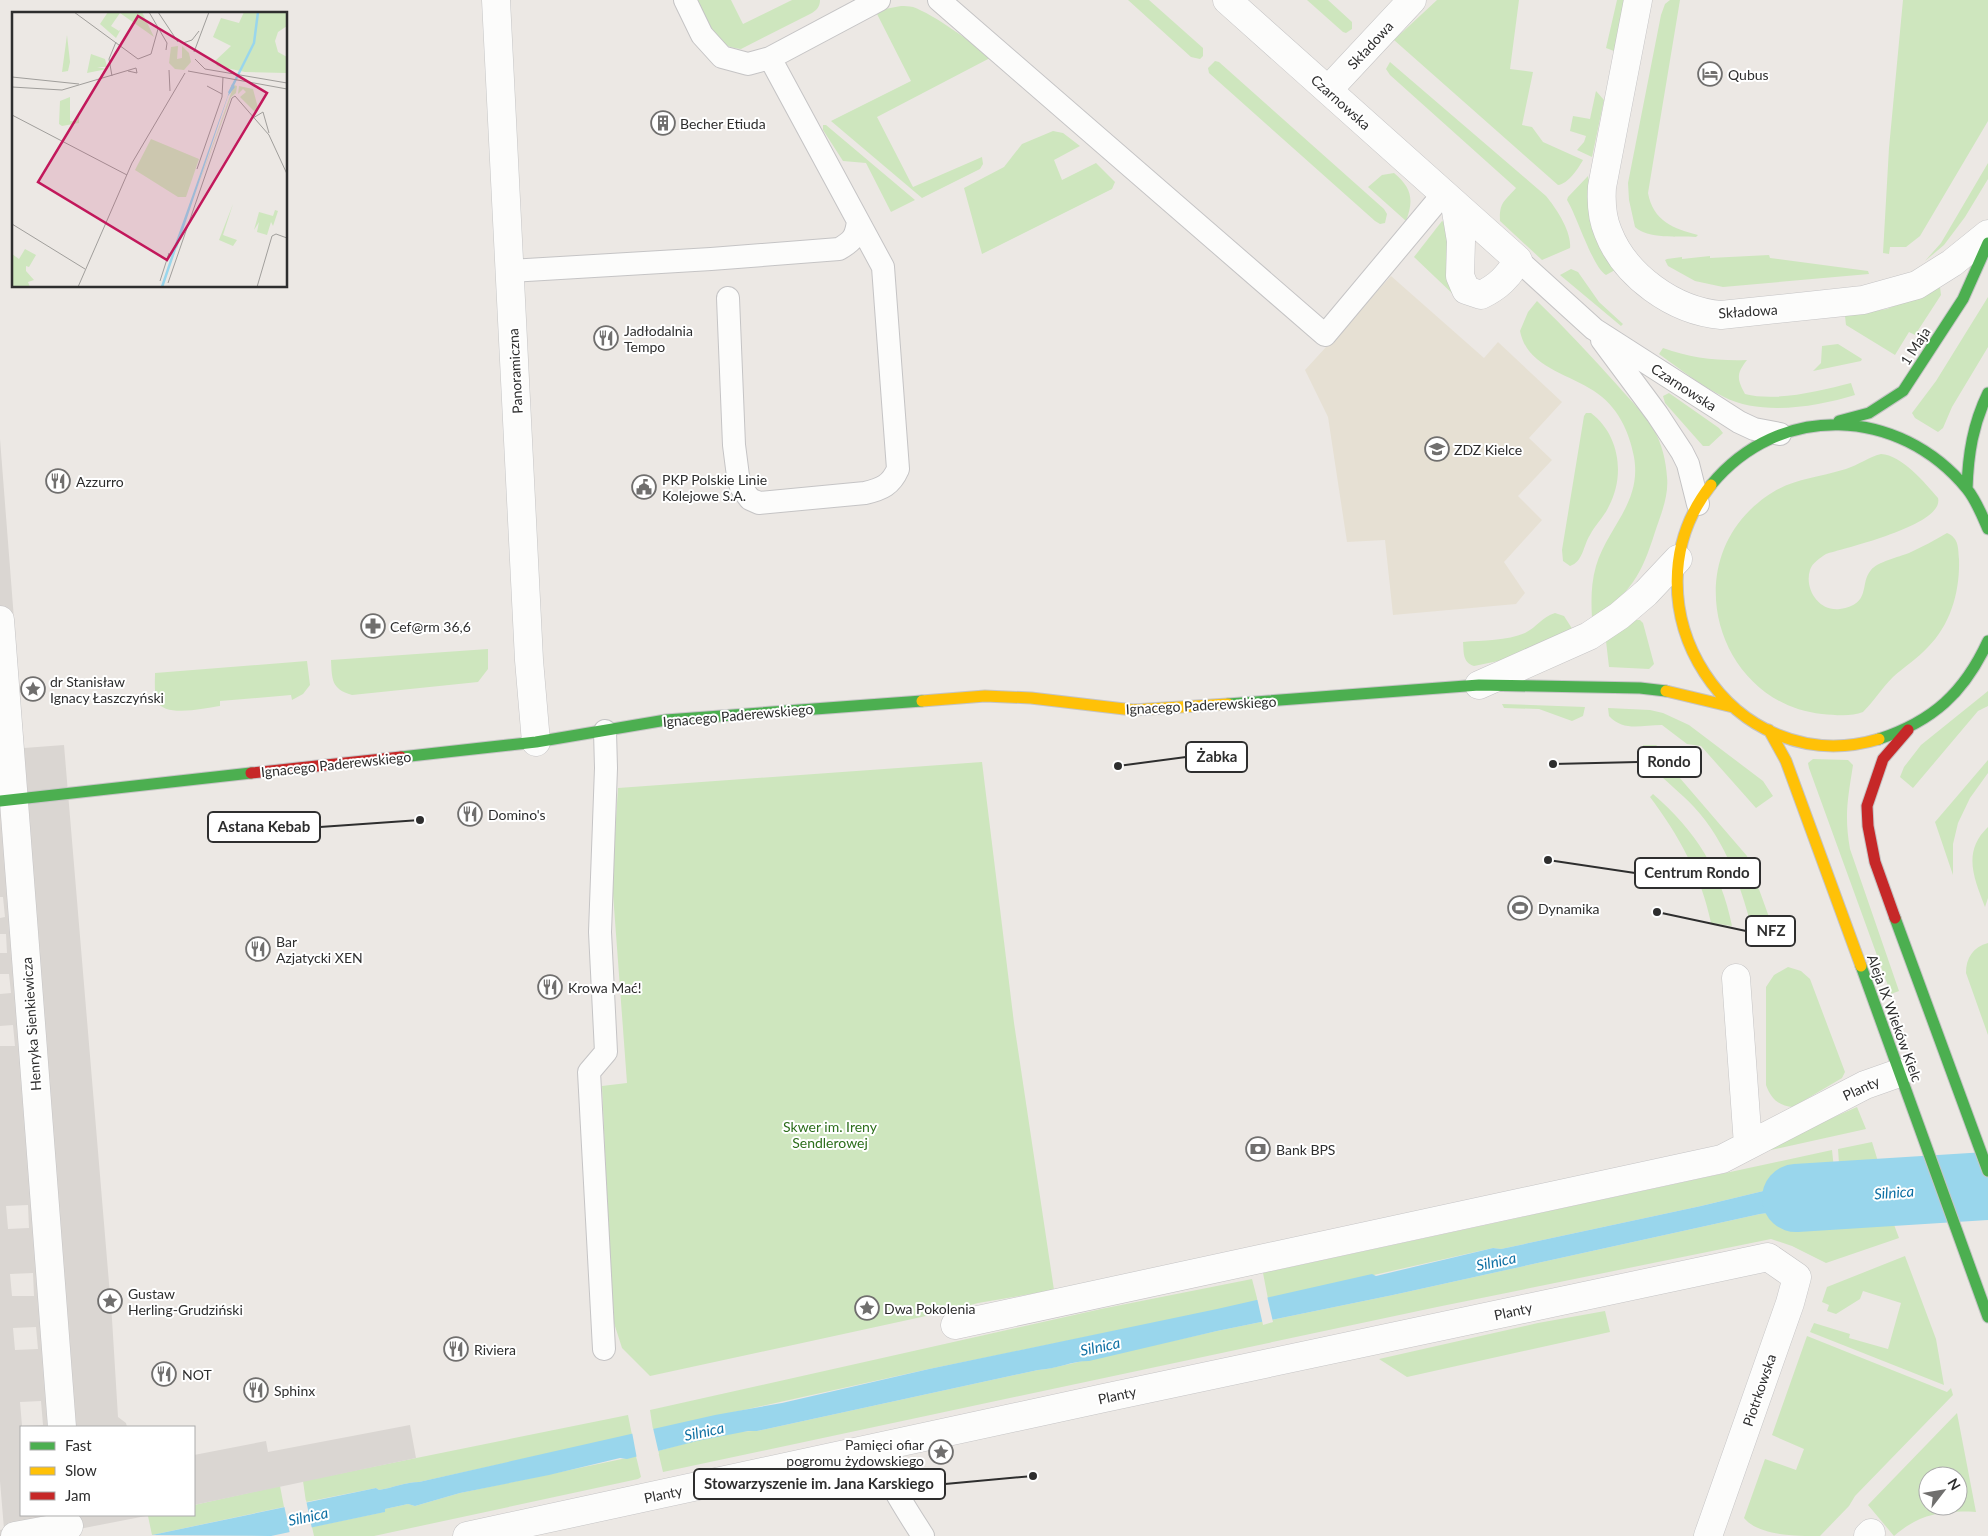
<svg xmlns="http://www.w3.org/2000/svg" width="1988" height="1536" font-family="Lato,sans-serif">
	<style>
		.education { fill: #e6e0d3 }
		.green { fill: #cee6be; fill-rule: evenodd }
		.plaza { fill: #dad6d2; fill-rule: evenodd }
		.water { fill: #99d6ec }
		.pier { fill: #ece8e4 }
		.lines { fill: none; stroke-linecap: round; stroke-linejoin: round }
		.river { stroke: #99d6ec; stroke-width: 68 }
		.lane-casing { stroke: #c5c4c5; stroke-width: 24 }
		.street-casing { stroke: #c5c4c5; stroke-width: 29 }
		.fast-casing { stroke: #c5c4c5; stroke-width: 13 }
		.slow-casing { stroke: #c5c4c5; stroke-width: 13 }
		.jam-casing { stroke: #c5c4c5; stroke-width: 13 }
		.lane { stroke: #fcfcfb; stroke-width: 22 }
		.street { stroke: #fcfcfb; stroke-width: 28 }
		.fast { stroke: #4caf50; stroke-width: 11 }
		.slow { stroke: #ffc107; stroke-width: 11 }
		.jam { stroke: #c62828; stroke-width: 11 }
		.labels { text-anchor: middle; dominant-baseline: central; stroke-width: 4; stroke-linejoin: round; paint-order: stroke }
		.street-label { font-size: 14px; fill: #2e2e2e; stroke: #fff }
		.poi-label { font-size: 14px; fill: #2e2e2e; stroke: #fff; text-anchor: start }
		.park-label { font-size: 14px; fill: #2c6e1b; stroke: #fff }
		.water-label { font-size: 15px; font-style: italic; fill: #0d6fa3; stroke: #fff }
		.inset-river { fill: none; stroke: #99d6ec; stroke-width: 2.5 }
		.inset-road { fill: none; stroke: #a09e9b; stroke-width: 1 }
		.view { fill: #c2185b; fill-opacity: 0.15; stroke: #c2185b; stroke-width: 2.5 }
		.inset-edge { fill: none; stroke: #2e2e2e; stroke-width: 2.5 }
		.leader { fill: none; stroke: #2e2e2e; stroke-width: 2 }
		.callout-dot { fill: #2e2e2e; stroke: #fff; stroke-width: 2 }
		.callout { fill: #fff; stroke: #2e2e2e; stroke-width: 2 }
		.callout-label { font-size: 15px; text-anchor: middle; font-weight: bold; fill: #2e2e2e }
	</style>
	<rect width="100%" height="100%" fill="#ece8e4"/>
	<!-- education -->
	<path class="education" d="M1391 276 1484 358 1498 342 1562 402 1529 438 1552 460 1518 496 1542 520 1504 562 1525 593 1516 604 1393 615 1385 540 1347 542 1328 417 1305 370Z"/>
	<!-- green -->
	<path class="green" d="M694 0H731L743 24 792 0H820C820 6 817 10 812 13L741 49C713 47 706 22 694 0Z
		M1128 0H1149L1203 48V56L1200 59 1191 57Z
		M1307 0H1328L1352 22V29L1346 33 1343 32Z
		M1437 0H1519L1510 69 1533 72 1522 125 1532 127 1543 142 1583 160C1578 169 1568 184 1558 185L1394 40Z
		M1617 0H1625L1614 51 1606 48Z
		M1670 0H1680L1648 193C1653 221 1674 229 1698 235L1696 237C1679 236 1647 239 1635 227L1629 200 1628 183 1661 15 1665 4Z
		M1903 0H1988V121L1920 236 1906 247H1890L1889 254 1883 253 1889 148Z
		M901 6C905 6 909 6 913 7 933 14 975 44 990 58L877 117 913 187 982 157 983 164 980 169 922 198 831 121 911 81 877 14 885 9Z
		M1215 61 1219 62 1384 209 1387 214 1385 223 1380 224 1375 221 1209 73 1208 68Z
		M1390 62 1546 196C1556 208 1572 232 1570 248L1542 260 1500 221C1499 202 1505 201 1516 188L1390 75 1386 69Z
		M1596 91 1604 100 1592 157 1577 150 1584 142 1586 136 1570 131 1573 116 1590 119Z
		M823 125H826L915 200 891 212 866 163 843 161 823 130Z
		M1053 131 1063 133 1080 146 1054 160 1062 180 1096 163 1115 182 1112 189 982 254 964 188 1004 167 1022 144Z
		M1988 163V179L1965 217 1944 245 1925 261 1941 243Z
		M1394 173C1412 188 1414 200 1406 221L1368 187 1382 175Z
		M1588 176C1590 184 1588 192 1589 200 1592 232 1596 244 1615 270L1606 275C1593 268 1577 216 1567 200L1568 197Z
		M1442 221 1444 222 1456 297 1414 257Z
		M1769 255 1770 258 1868 271 1869 274 1723 287 1695 281 1668 266 1665 260 1667 259 1682 257V259L1710 256V258Z
		M1571 269 1578 272 1599 302 1623 324 1621 326 1560 275Z
		M1940 287 1941 295 1915 335 1909 332 1895 355 1846 325 1845 316 1887 309Z
		M1988 297V347L1952 407 1943 428 1938 432 1915 418 1912 413 1936 381Z
		M1537 301C1565 328 1592 357 1618 386 1630 400 1645 414 1654 430 1662 444 1666 461 1667 477 1669 496 1661 514 1655 532 1641 576 1631 593 1592 619 1591 601 1591 583 1596 566 1608 526 1642 503 1634 457 1629 430 1617 406 1594 391 1567 373 1527 367 1520 331L1528 312Z
		M1838 344 1862 359 1861 361 1813 371 1821 363 1822 346Z
		M1663 348C1690 358 1718 361 1747 360 1736 374 1737 379 1745 394 1776 402 1820 391 1851 383L1855 395C1816 407 1761 416 1724 397 1701 386 1680 369 1659 354Z
		M1669 393 1719 428 1723 433 1709 446H1703L1665 403 1663 396Z
		M1586 413H1591C1620 435 1625 476 1609 506 1604 517 1595 525 1590 535 1583 546 1583 562 1570 566L1563 561 1562 550 1584 416Z
		M1881 454C1902 455 1925 483 1938 498 1945 525 1845 548 1826 554 1820 558 1812 563 1810 570 1804 589 1819 612 1840 609 1872 604 1859 584 1871 570 1877 562 1899 557 1909 553 1922 547 1935 540 1947 533 1959 538 1958 548 1959 559 1960 591 1951 624 1928 647 1918 658 1904 667 1893 677 1882 688 1874 701 1863 712 1851 717 1835 715 1822 714 1724 704 1680 579 1750 510 1783 478 1806 481 1846 469 1858 465 1869 457 1881 454Z
		M1555 613 1564 616 1573 630 1508 659 1474 666C1462 662 1464 652 1463 642 1483 640 1507 641 1525 633 1537 627 1542 617 1555 613Z
		M1636 620H1640L1643 623 1654 664 1649 669 1609 667 1606 641Z
		M488 649V669L478 682 352 695C331 689 332 679 331 660Z
		M307 661 310 685 303 694 292 700 291 695 220 701V706C205 708 164 718 157 701 154 693 155 681 155 673Z
		M1988 691V706L1978 711 1913 788 1900 777 1904 767 1921 745Z
		M1502 704 1585 707 1583 716 1572 721 1539 709 1504 708Z
		M1608 708 1650 710 1663 713 1689 725 1763 781 1773 796 1756 808 1701 746 1687 744 1662 725C1641 725 1624 732 1609 716Z
		M1643 745H1656L1672 757 1673 770 1747 856 1778 942C1767 944 1762 943 1754 936 1742 890 1727 842 1694 807 1681 793 1665 781 1652 767L1646 759Z
		M1813 759 1848 760 1853 765C1848 798 1844 815 1850 849L1899 991 1891 994 1809 768 1808 763Z
		M1988 760V773L1970 798 1958 823 1953 844V875L1935 822Z
		M982 762 1014 1023 1054 1290 978 1303 949 1311 650 1376 622 1348 614 1323 612 1304 602 1086 627 1083 612 880 618 788Z
		M1653 794C1696 831 1721 871 1732 926L1711 923C1702 877 1678 834 1650 797Z
		M1988 827V898L1985 907C1974 878 1962 852 1988 827Z
		M1988 943V1035L1966 973C1966 958 1973 947 1988 943Z
		M1788 967 1801 971 1810 979 1845 1072 1842 1078 1793 1107C1779 1106 1771 1099 1766 1085V987L1774 975Z
		M1857 1107 1866 1129 1748 1155Z
		M1872 1142 1884 1181H1858V1179L1834 1180 1833 1183 1780 1187 1701 1206 1501 1249 1493 1248 1268 1299 1263 1273 1832 1150 1835 1178H1840L1838 1149Z
		M1840 1203 1862 1204 1863 1219H1874V1204L1886 1203 1899 1238 1826 1263 1792 1246 1771 1239 1437 1307 663 1472 658 1451C688 1443 726 1430 757 1431L1038 1370 1047 1369 1217 1331 1393 1295 1760 1214Z
		M1905 1256 1936 1339 1944 1385 1810 1332 1814 1323 1850 1334 1849 1338 1888 1349 1901 1303 1863 1291 1860 1299 1836 1314 1827 1311 1829 1305 1822 1302 1827 1287Z
		M1252 1279 1258 1302 929 1369 653 1430 650 1410 1101 1309Z
		M1605 1311 1610 1332 1407 1377 1379 1359 1538 1323Z
		M1807 1336 1947 1392 1951 1388 1953 1395 1855 1496 1849 1506 1820 1536C1796 1536 1759 1536 1744 1518L1765 1459 1796 1470 1804 1449 1772 1435Z
		M1957 1413 1976 1512C1943 1510 1919 1514 1894 1536L1868 1505ZM1928 1476H1958V1506H1928Z
		M628 1415 632 1435 419 1482C406 1482 392 1488 379 1490L376 1488 306 1502 303 1481Z
		M636 1456 641 1477 638 1479 374 1536H314L312 1527 384 1512 385 1509 408 1504 415 1506 460 1493Z
		M280 1486 284 1507 152 1535 148 1516 194 1515V1505Z"/>
	<!-- plaza -->
	<path class="plaza" d="M0 439 24 748 64 745 112 1319 118 1417 126 1423 127 1427H21V1515H151L43 1536H0V1530L4 1529 0 1481V1046H15L13 1025 0 1026V994L11 993 9 974H0V953H7L6 934H0V918L5 917 3 897H0ZM28 1205 29 1228 8 1229 6 1206ZM33 1273 34 1296H12L10 1274ZM36 1327 38 1349 15 1350 13 1328ZM41 1401 43 1425 22 1426 20 1402Z
		M410 1425 416 1458 194 1505V1455L266 1441 268 1452Z"/>
	<!-- water -->
	<path class="water" d="M1858 1179V1181H1884L1893 1203 1874 1204V1220L1863 1219 1862 1204H1840L1760 1214 1393 1295 1217 1331 1089 1361C1072 1361 1056 1369 1038 1370L757 1431H748L697 1441 627 1459 620 1458 549 1475 460 1493 415 1506 408 1504 385 1509V1512L271 1536 152 1535 376 1488 379 1490C392 1488 406 1482 419 1482L715 1415 782 1403 929 1369 1217 1309 1372 1274 1376 1276 1493 1248 1501 1249 1701 1206 1780 1187 1833 1183 1834 1180Z"/>
	<!-- pier -->
	<path class="pier" d="M1267 1296 1273 1322 1263 1325 1257 1298Z
		M653 1428 659 1454 637 1459 632 1432Z
		M306 1500 312 1529 290 1534 284 1505Z"/>
	<g class="lines">
		<!-- river -->
		<path class="river" d="M1796 1198 1988 1186"/>
		<!-- lane casing -->
		<g class="lane-casing">
			<path id="lane" d="M685 0 702 35 722 57 748 64 770 58 879 0
				M939 0 1325 335 1443 194
				M1518 260 1594 329 1739 422 1754 429 1780 434
				M510 271 711 259 839 249C853 241 856 237 858 221
				M728 298 734 445 738 476 741 487 750 499 759 503 865 493C882 489 891 485 898 469L883 267 770 58
				M1602 340 1657 414 1682 452 1688 464 1698 504
				M604 1349 589 1072 606 1052 600 932 606 768 605 731
				M877 1447C887 1482 904 1506 923 1536"/>
		</g>
		<!-- street casing -->
		<g class="street-casing">
			<path id="street" d="M496 0 529 660 536 742
				M1227 0 1518 260C1508 277 1498 287 1481 295L1466 290 1460 276 1461 241 1455 205
				M1638 0 1602 187C1601 202 1602 218 1608 232 1625 276 1674 311 1721 315L1863 300 1917 285 1952 263 1988 234
				M1328 90 1412 0
				M0 620 62 1427
				M1479 685 1589 636 1619 616 1646 593 1678 559
				M1736 978 1748 1145
				M955 1325 1722 1159 1865 1085 1899 1073
				M15 1536 69 1526
				M467 1536 1104 1398 1768 1257 1797 1277 1790 1303 1708 1536
				M1868 1536 1871 1533"/>
		</g>
		<!-- fast casing -->
		<g class="fast-casing">
			<path id="fast" d="M1839 421 1869 413 1903 391 1963 299 1988 243
				M1711 485C1779 402 1899 406 1967 489 1976 500 1982 515 1988 529
				M1967 489C1968 454 1973 424 1988 393
				M1228 704 1479 685 1640 688 1666 691
				M1879 739C1933 721 1964 693 1988 641
				M401 757 536 742 666 720 922 701
				M0 801 251 773
				M1895 918 1988 1171
				M1861 966 1988 1317"/>
		</g>
		<!-- slow casing -->
		<g class="slow-casing">
			<path id="slow" d="M1711 485C1618 604 1731 783 1879 739
				M1666 691 1733 707
				M922 701 985 696 1031 698 1133 710 1228 704
				M1769 730 1786 761 1861 966"/>
		</g>
		<!-- jam casing -->
		<g class="jam-casing">
			<path id="jam" d="M251 773 401 757
				M1895 918 1875 862 1868 826 1867 806 1883 759 1908 730"/>
		</g>
		<!-- lane -->
		<use href="#lane" class="lane"/>
		<!-- street -->
		<use href="#street" class="street"/>
		<!-- fast -->
		<use href="#fast" class="fast"/>
		<!-- slow -->
		<use href="#slow" class="slow"/>
		<!-- jam -->
		<use href="#jam" class="jam"/>
	</g>
	<!-- icons -->
	<defs>
		<g id="hotel-ring" transform="scale(1.25)"><circle r="9.5" fill="#fff" stroke="#706f6e" stroke-width="1.5"/><path d="M-6-4.5h1.5V1H6V5H4.5V3h-9V5H-6ZM-4 0a1.8 1.8 0 1 1 3.6 0ZM.5 0V-2.5h3Q6-2.5 6 0Z" fill="#706f6e"/></g>
		<g id="building-ring" transform="scale(1.25)"><circle r="9.5" fill="#fff" stroke="#706f6e" stroke-width="1.5"/><path d="M-4-6H4V6H1V3H-1V6H-4ZM-2.5-4.3h1.7v1.8h-1.7ZM.8-4.3h1.7v1.8H.8ZM-2.5-1h1.7V.8h-1.7ZM.8-1h1.7V.8H.8Z" fill="#706f6e"/></g>
		<g id="restaurant-ring" transform="scale(1.25)"><circle r="9.5" fill="#fff" stroke="#706f6e" stroke-width="1.5"/><path d="M-5-6h1v4h1v-4h1v4h1v-4h1v5L-1.5 .5V6h-2V.5L-5-1ZM5-6V6H3V1.5H1.5Q1.5-4 5-6Z" fill="#706f6e"/></g>
		<g id="school-ring" transform="scale(1.25)"><circle r="9.5" fill="#fff" stroke="#706f6e" stroke-width="1.5"/><path d="M0-5L7-2L0 1L-7-2ZM-4 1L0 2.5L4 1V4Q0 6-4 4Z" fill="#706f6e"/></g>
		<g id="civic-ring" transform="scale(1.25)"><circle r="9.5" fill="#fff" stroke="#706f6e" stroke-width="1.5"/><path d="M-.6-6.5H3V-4.5H.6V-3L4-1V1h2V6H-6V1h2V-1L-.6-3ZM-1.2 2.5V6h2.4V2.5Z" fill="#706f6e"/></g>
		<g id="pharmacy-ring" transform="scale(1.25)"><circle r="9.5" fill="#fff" stroke="#706f6e" stroke-width="1.5"/><path d="M-2-6h4v4h4v4h-4v4h-4v-4h-4v-4h4Z" fill="#706f6e"/></g>
		<g id="sight-ring" transform="scale(1.25)"><circle r="9.5" fill="#fff" stroke="#706f6e" stroke-width="1.5"/><path d="M0-6L1.8-2.2L6-1.7L2.9 1.2L3.7 5.4L0 3.3L-3.7 5.4L-2.9 1.2L-6-1.7L-1.8-2.2Z" fill="#706f6e"/></g>
		<g id="stadium-ring" transform="scale(1.25)"><circle r="9.5" fill="#fff" stroke="#706f6e" stroke-width="1.5"/><path d="M0-5a6.5 5 0 1 0 0 10a6.5 5 0 1 0 0-10ZM-3.5-1.8h7v3.6h-7Z" fill="#706f6e"/></g>
		<g id="bank-ring" transform="scale(1.25)"><circle r="9.5" fill="#fff" stroke="#706f6e" stroke-width="1.5"/><path d="M-6-4H6V4H-6ZM0-2.3a2.3 2.3 0 1 0 0 4.6a2.3 2.3 0 1 0 0-4.6Z" fill="#706f6e"/></g>
	</defs>
	<g fill-rule="evenodd">
		<use href="#hotel-ring" x="1710" y="74"/>
		<use href="#building-ring" x="663" y="123"/>
		<use href="#restaurant-ring" x="606" y="338"/>
		<use href="#school-ring" x="1437" y="449"/>
		<use href="#restaurant-ring" x="58" y="481"/>
		<use href="#civic-ring" x="644" y="487"/>
		<use href="#pharmacy-ring" x="373" y="626"/>
		<use href="#sight-ring" x="33" y="689"/>
		<use href="#restaurant-ring" x="470" y="814"/>
		<use href="#stadium-ring" x="1520" y="908"/>
		<use href="#restaurant-ring" x="258" y="949"/>
		<use href="#restaurant-ring" x="550" y="987"/>
		<use href="#bank-ring" x="1258" y="1149"/>
		<use href="#sight-ring" x="110" y="1301"/>
		<use href="#sight-ring" x="867" y="1308"/>
		<use href="#restaurant-ring" x="456" y="1349"/>
		<use href="#restaurant-ring" x="164" y="1374"/>
		<use href="#restaurant-ring" x="256" y="1390"/>
		<use href="#sight-ring" x="941" y="1452"/>
	</g>
	<g class="labels">
		<!-- street labels -->
		<g class="street-label">
			<text transform="translate(1370 45) rotate(-47)">Składowa</text>
			<text transform="translate(1341 102) rotate(42)">Czarnowska</text>
			<text transform="translate(1748 311) rotate(-4)">Składowa</text>
			<text transform="translate(1915 346) rotate(-57)">1 Maja</text>
			<text transform="translate(515 371) rotate(-93)">Panoramiczna</text>
			<text transform="translate(1684 387) rotate(33)">Czarnowska</text>
			<text transform="translate(1201 705) rotate(-3)">Ignacego Paderewskiego</text>
			<text transform="translate(738 715) rotate(-5)">Ignacego Paderewskiego</text>
			<text transform="translate(336 764) rotate(-6)">Ignacego Paderewskiego</text>
			<text transform="translate(1895 1018) rotate(70)">Aleja IX Wieków Kielc</text>
			<text transform="translate(31 1024) rotate(-94)">Henryka Sienkiewicza</text>
			<text transform="translate(1861 1088) rotate(-25)">Planty</text>
			<text transform="translate(1513 1311) rotate(-12)">Planty</text>
			<text transform="translate(1759 1390) rotate(-71)">Piotrkowska</text>
			<text transform="translate(1117 1395) rotate(-12)">Planty</text>
			<text transform="translate(663 1494) rotate(-12)">Planty</text>
		</g>
		<!-- poi labels -->
		<g class="poi-label">
			<text x="1728" y="74">Qubus</text>
			<text x="680" y="123">Becher Etiuda</text>
			<text x="624" y="330">Jadłodalnia<tspan x="624" dy="16">Tempo</tspan></text>
			<text x="1454" y="449">ZDZ Kielce</text>
			<text x="662" y="479">PKP Polskie Linie<tspan x="662" dy="16">Kolejowe S.A.</tspan></text>
			<text x="76" y="481">Azzurro</text>
			<text x="390" y="626">Cef@rm 36,6</text>
			<text x="50" y="681">dr Stanisław<tspan x="50" dy="16">Ignacy Łaszczyński</tspan></text>
			<text x="488" y="814">Domino's</text>
			<text x="1538" y="908">Dynamika</text>
			<text x="276" y="941">Bar<tspan x="276" dy="16">Azjatycki XEN</tspan></text>
			<text x="568" y="987">Krowa Mać!</text>
			<text x="1276" y="1149">Bank BPS</text>
			<text x="128" y="1293">Gustaw<tspan x="128" dy="16">Herling-Grudziński</tspan></text>
			<text x="884" y="1308">Dwa Pokolenia</text>
			<text x="474" y="1349">Riviera</text>
			<text x="182" y="1374">NOT</text>
			<text x="274" y="1390">Sphinx</text>
			<text x="924" y="1444" text-anchor="end">Pamięci ofiar<tspan x="924" dy="16">pogromu żydowskiego</tspan></text>
		</g>
		<!-- park labels -->
		<g class="park-label">
			<text x="830" y="1126">Skwer im. Ireny<tspan x="830" dy="16">Sendlerowej</tspan></text>
		</g>
		<!-- water labels -->
		<g class="water-label">
			<text transform="translate(1894 1192) rotate(-4)">Silnica</text>
			<text transform="translate(1496 1261) rotate(-12)">Silnica</text>
			<text transform="translate(1100 1346) rotate(-12)">Silnica</text>
			<text transform="translate(704 1431) rotate(-12)">Silnica</text>
			<text transform="translate(308 1516) rotate(-12)">Silnica</text>
		</g>
	</g>
	<!-- overview -->
	<g transform="translate(12 12)">
		<rect width="275" height="275" fill="#ece8e4"/>
		<path d="M96 0H130L142 25 108 1 99 14 107 19 109 17 104 26 88 12ZM232 0H275V14L266 20 263 29 266 40 275 45V61L233 60 205 54 203 49 219 34 201 25 209 6 227 11ZM55 23 58 50 56 59 50 60ZM166 34 165 47 170 46V34L177 41 179 50 172 58 163 57 157 51 159 35ZM79 42 93 47 95 55H85L95 57 75 61ZM222 73 225 74 224 81 219 85 181 188ZM227 74 241 77 246 96 243 100 228 85 234 80 231 77 226 82ZM58 85V109H65L67 102V111L50 114 47 112 48 89ZM139 127 187 147 174 185H166L123 158ZM221 192 211 223 225 228 221 234 207 228ZM263 198 266 199 261 214 259 210 255 223 245 220 247 210 242 218 247 200 261 204ZM13 237 24 243 17 255 14 254V259L22 268 16 270 18 275H0V242L7 247Z" fill="#cee6be"/>
		<path d="M220 72 223 75 216 84 165 236 162 235Z" fill="#99d6ec"/>
		<path class="inset-river" d="M217 81 242 31 246 0M150 275 166 228"/>
		<path class="inset-road" d="M62 0 126 47 139 42 146 17M137 0 155 31 154 38M146 0 166 30M171 31 180 28 187 19M182 40 197 0M183 47 193 57 275 71M157 58 158 79M176 59 275 77M100 64 97 47 104 30M0 65 67 72M195 74 210 82M0 75 50 78 124 56 125 61 116 59M0 103 115 163M241 106 251 100 257 121M185 157 210 85 211 65M0 212 73 257M148 269 157 241M156 271 220 86 223 84 257 123 275 162M66 275 120 151 173 61M245 275 260 224 264 222 275 226"/>
		<path class="view" d="M126 4 255 81 155 248 26 170Z"/>
		<rect width="275" height="275" class="inset-edge"/>
	</g>
	<!-- callouts -->
	<path class="leader" d="M1118 766L1186 757M1553 764L1638 762M420 820L320 827M1548 860L1635 873M1657 912L1746 931M1033 1476L945 1484"/>
	<g class="callout-dot">
		<circle cx="1118" cy="766" r="5"/>
		<circle cx="1553" cy="764" r="5"/>
		<circle cx="420" cy="820" r="5"/>
		<circle cx="1548" cy="860" r="5"/>
		<circle cx="1657" cy="912" r="5"/>
		<circle cx="1033" cy="1476" r="5"/>
	</g>
	<g class="callout">
		<rect x="1186" y="742" width="61" height="30" rx="5"/>
		<rect x="1638" y="747" width="63" height="30" rx="5"/>
		<rect x="208" y="812" width="112" height="30" rx="5"/>
		<rect x="1635" y="858" width="125" height="30" rx="5"/>
		<rect x="1746" y="916" width="49" height="30" rx="5"/>
		<rect x="694" y="1469" width="251" height="30" rx="5"/>
	</g>
	<g class="callout-label">
		<text x="1217" y="762">Żabka</text>
		<text x="1669" y="767">Rondo</text>
		<text x="264" y="832">Astana Kebab</text>
		<text x="1697" y="878">Centrum Rondo</text>
		<text x="1771" y="936">NFZ</text>
		<text x="819" y="1489">Stowarzyszenie im. Jana Karskiego</text>
	</g>
	<!-- legend -->
	<rect x="20" y="1426" width="175" height="90" fill="#ffffff" stroke="#ababab"/>
	<rect x="30" y="1442" width="25" height="8" fill="#4caf50" stroke="#ababab"/>
	<text x="65" y="1451" font-size="15" fill="#2e2e2e">Fast</text>
	<rect x="30" y="1467" width="25" height="8" fill="#ffc107" stroke="#ababab"/>
	<text x="65" y="1476" font-size="15" fill="#2e2e2e">Slow</text>
	<rect x="30" y="1492" width="25" height="8" fill="#c62828" stroke="#ababab"/>
	<text x="65" y="1501" font-size="15" fill="#2e2e2e">Jam</text>
	<!-- north arrow -->
	<g transform="translate(1943 1491) rotate(59)"><circle r="24" fill="#ffffff" stroke="#ababab"/>
	<path d="M0-4L9 19L0 12L-9 19Z" fill="#706f6e"/>
	<text y="-8" font-size="14" font-weight="bold" text-anchor="middle" fill="#2e2e2e">N</text>
	</g>
</svg>
